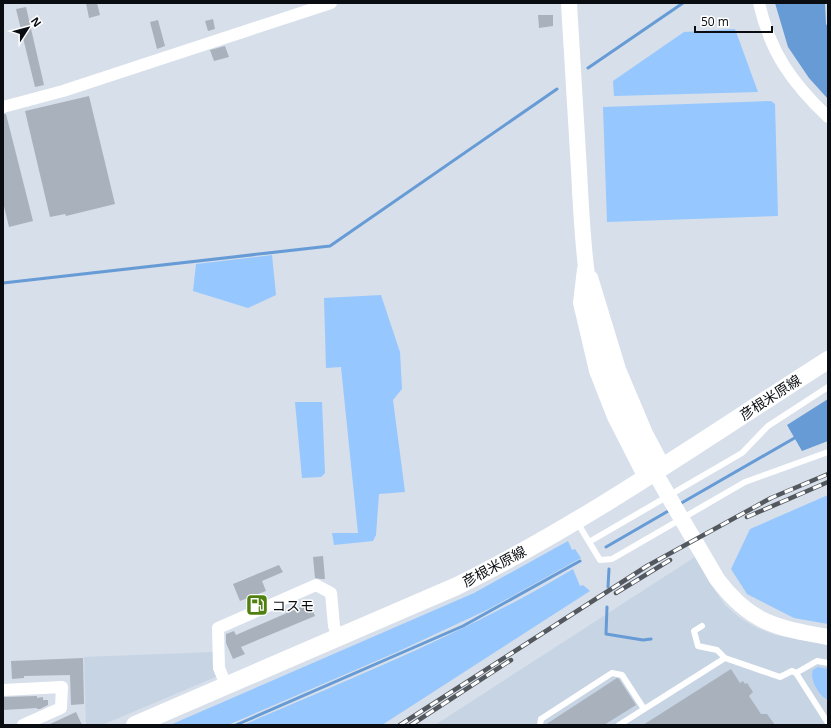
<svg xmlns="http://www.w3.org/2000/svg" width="831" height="728" font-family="'Open Sans','Noto Sans JP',sans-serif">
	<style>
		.built { fill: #c6d4e4 }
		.green { fill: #96c7fe }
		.water { fill: #669bd6 }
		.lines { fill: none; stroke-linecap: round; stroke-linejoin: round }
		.stream { stroke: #669bd6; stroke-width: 3 }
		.building { fill: #a9b2bc }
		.service { stroke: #fff; stroke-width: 6 }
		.minor { stroke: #fff; stroke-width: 12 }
		.tertiary { stroke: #fff; stroke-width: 16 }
		.secondary { stroke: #fff; stroke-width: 18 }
		.rail-casing { stroke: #53585e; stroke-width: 4.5 }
		.rail { stroke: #fff; stroke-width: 3; stroke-dasharray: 9; stroke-linecap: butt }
		.labels { text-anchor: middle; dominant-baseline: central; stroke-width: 3; stroke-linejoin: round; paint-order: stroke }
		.street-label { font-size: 14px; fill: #090c10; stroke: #fff }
		.poi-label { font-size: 14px; fill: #090c10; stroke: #fff; text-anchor: start }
	</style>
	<rect width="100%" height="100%" fill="#d6dfea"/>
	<!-- built -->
	<path class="built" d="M695 557 710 583 725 605 740 618 757 628 775 635 828 645V725H435Z
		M214 652 218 676 102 725H86L84 657Z"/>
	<!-- green -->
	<path class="green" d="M735 29 758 92 614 96 613 81 684 32Z
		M771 101 775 104 778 216 607 222 603 107Z
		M272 255 276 295 248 308 193 291 196 264Z
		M381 295 400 352 402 389 393 400 405 492 379 494 376 535 373 541 334 545 332 533H358L341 367 326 368 324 298Z
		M295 402H322L325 473 321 477 302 478Z
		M828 495V624L794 618 747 594 731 569 750 529Z
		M568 541 572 550 575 549 581 558 489 609 397 652 228 725H170L474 593Z
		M573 569 580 586 583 585 590 591 382 725H243C355 677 468 632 573 569Z
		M818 667 828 669V700C819 696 809 679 813 670Z"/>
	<!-- water -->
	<path class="water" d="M775 3H825L826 24 828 27V99L809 78 788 47Z
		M828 399V441L802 451 787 425Z"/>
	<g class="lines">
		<!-- stream -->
		<path class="stream" d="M588 68 683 3
			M3 283 330 246 557 89
			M678 505 798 436
			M606 547 670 510
			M608 587 609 569
			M607 607 606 634 643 640 651 639
			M236 725 463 626 580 561"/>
	</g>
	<!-- building -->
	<path class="building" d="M86 3H97L100 15 89 18Z
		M26 7 44 85 35 87 16 9Z
		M538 15H553V26L539 28Z
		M213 19 215 29 208 31 205 21Z
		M158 20 165 46 157 49 150 22Z
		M225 46 229 57 214 61 210 50Z
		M89 96 115 204 66 216 65 214 50 217 25 111Z
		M3 114H6L33 221 9 227 3 202Z
		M323 556 325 579H321L315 578 313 557Z
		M279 565 283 572 262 581 266 591 240 601 233 584Z
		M310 603 315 616 241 647 245 654 233 659 226 643V634L234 631 236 635Z
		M83 658 84 704 71 705 70 675 24 676V678L12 679 11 661Z
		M731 669 740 683 743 681 745 684 747 683 753 692 749 696 761 714H767L775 725H643Z
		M617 678 619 679 636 705 604 725H545Z
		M37 696V698L43 697V700H48V705L40 709H37V708L3 710V697Z
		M76 712 82 725H48Z"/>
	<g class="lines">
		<!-- service -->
		<path class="service" d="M577 522 600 560 612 559 745 482 828 452
			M589 542 742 453 768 426 828 387
			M702 626 694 631 698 646 717 650 725 658 780 677 792 671 796 673 828 723
			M796 673 817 661 828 663
			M540 725 541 719 612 673 622 675 644 709
			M619 725 725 658"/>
		<!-- minor -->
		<path class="minor" d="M759 3C770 52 792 83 828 117
			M3 107 63 91 331 3
			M583 269 579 303 595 371 613 417 644 478
			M592 277 620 369 647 433 664 465
			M226 685 219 668 218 628 316 585 331 593 334 626 338 637
			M3 690 62 687 61 708 23 725"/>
		<!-- tertiary -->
		<path class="tertiary" d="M569 3C572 59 576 115 579 170 582 234 586 299 604 360 629 438 677 509 717 579 750 623 776 628 828 637"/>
		<!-- secondary -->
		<path class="secondary" d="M135 725 457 586C585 523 707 437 828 360"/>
		<!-- rail casing -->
		<g class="rail-casing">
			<path id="rail" d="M747 517 828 482
				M616 593 670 560
				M400 725 647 566 771 498 828 474
				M411 725 511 660"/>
		</g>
		<!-- rail -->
		<use href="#rail" class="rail"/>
	</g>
	<!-- icons -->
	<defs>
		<g id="fuel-square" transform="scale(1.15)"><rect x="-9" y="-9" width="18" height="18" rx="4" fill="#508110" stroke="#fff"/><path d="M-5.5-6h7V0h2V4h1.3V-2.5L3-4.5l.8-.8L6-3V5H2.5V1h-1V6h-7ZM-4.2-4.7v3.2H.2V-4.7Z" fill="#fff"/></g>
	</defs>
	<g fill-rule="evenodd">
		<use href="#fuel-square" x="257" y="605"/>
	</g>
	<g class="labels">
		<!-- street labels -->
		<g class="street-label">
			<text transform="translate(770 397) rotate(-33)">彦根米原線</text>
			<text transform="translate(494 566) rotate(-28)">彦根米原線</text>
		</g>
		<!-- poi labels -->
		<g class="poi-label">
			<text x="272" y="605">コスモ</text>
		</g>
	</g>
	<!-- border -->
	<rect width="831" height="728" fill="none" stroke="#090c10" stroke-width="8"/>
	<!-- north arrow -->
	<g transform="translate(28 28) rotate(54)" stroke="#ffffff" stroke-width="3" paint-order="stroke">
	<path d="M0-3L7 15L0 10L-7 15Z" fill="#090c10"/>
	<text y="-6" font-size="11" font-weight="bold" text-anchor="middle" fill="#090c10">N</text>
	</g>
	<!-- scale -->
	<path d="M695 26v6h77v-6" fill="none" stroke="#090c10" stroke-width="2"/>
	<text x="701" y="26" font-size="12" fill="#090c10" stroke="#ffffff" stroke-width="3" paint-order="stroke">50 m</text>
</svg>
